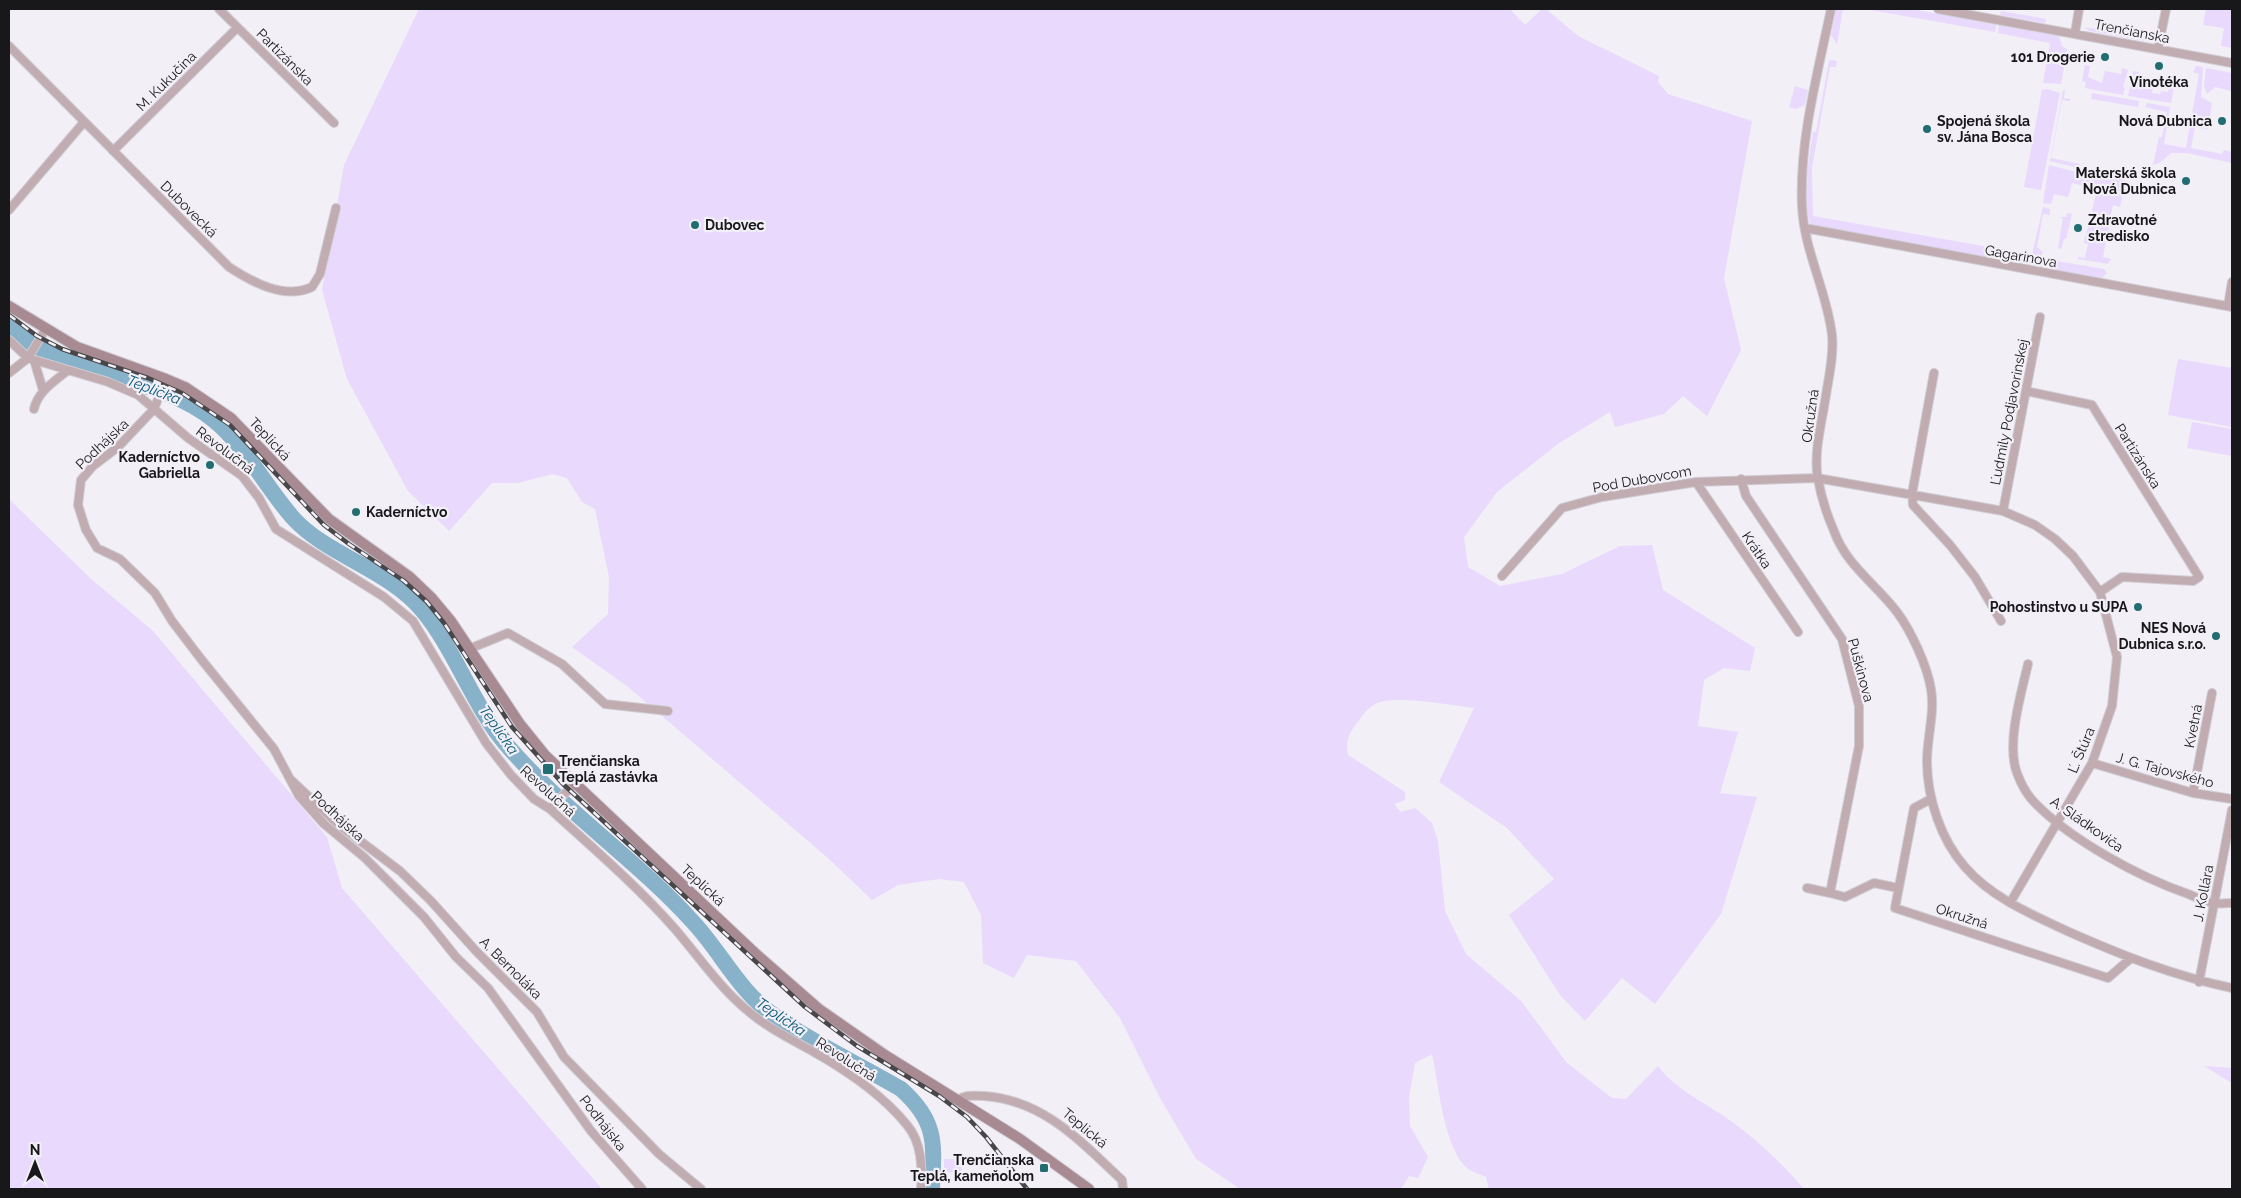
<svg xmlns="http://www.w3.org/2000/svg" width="2241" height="1198" font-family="Raleway,sans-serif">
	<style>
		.green { fill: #e8d9fd }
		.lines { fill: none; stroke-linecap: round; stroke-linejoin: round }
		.river { stroke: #88b2ca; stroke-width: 16 }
		.minor-casing { stroke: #cfccd3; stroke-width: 10 }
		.secondary-casing { stroke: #cfccd3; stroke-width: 12 }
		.minor { stroke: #c1acb2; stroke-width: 8 }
		.secondary { stroke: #a88a93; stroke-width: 10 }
		.rail-casing { stroke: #474649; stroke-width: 4.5 }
		.rail { stroke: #f2eff7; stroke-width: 2.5; stroke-dasharray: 8; stroke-linecap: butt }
		.poi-dot { fill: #216d72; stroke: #f2eff7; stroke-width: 2 }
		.labels { text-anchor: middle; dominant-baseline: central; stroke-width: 4.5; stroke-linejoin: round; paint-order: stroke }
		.street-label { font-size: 14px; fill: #181719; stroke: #f2eff7 }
		.poi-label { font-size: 14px; font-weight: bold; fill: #181719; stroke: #f2eff7; text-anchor: end }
		.water-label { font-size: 15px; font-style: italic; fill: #085879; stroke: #f2eff7 }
	</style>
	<rect width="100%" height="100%" fill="#f2eff7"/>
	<!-- green -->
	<path class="green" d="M419 9H1510L1525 25 1542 9H1546L1578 36 1659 76 1658 82 1668 94 1752 121 1724 278 1741 350 1707 416 1683 396 1664 414 1615 427 1610 412 1559 443 1497 492 1464 537 1468 567 1500 586 1562 574 1620 546 1652 545 1663 590 1755 648 1750 671 1724 668 1704 680 1698 726 1738 732 1720 793 1757 797 1721 914 1655 1004 1622 978 1585 1021 1560 995 1509 915 1554 879 1507 828 1439 782 1474 708C1450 705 1403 696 1380 702 1370 705 1363 714 1357 723 1349 733 1345 741 1348 755L1405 792V800L1394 804 1401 812 1415 808 1432 823 1438 841 1445 911 1466 954 1521 1001 1567 1063 1612 1098 1626 1099 1658 1066C1675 1089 1702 1101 1725 1117 1753 1136 1782 1163 1804 1189H1489L1486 1177C1480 1174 1472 1172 1468 1169 1443 1148 1439 1084 1432 1054L1415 1063 1409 1097 1410 1126 1428 1157 1418 1178 1409 1176 1401 1189H1240L1196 1159 1160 1098 1120 1018 1076 961 1027 955 1014 978 983 963 981 915 964 882 939 879 898 885 872 900 829 859 627 686 572 647 608 614 609 577 595 509 582 502 567 478 553 474 518 483H492L449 531 408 491 347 379 322 290 344 165Z
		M1836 9H1843L1837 44 1831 35Z
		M1865 9H1912L1996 25 1995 32Z
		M2206 9H2232V48L2221 46 2224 28 2203 25Z
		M2001 11 2046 19 2045 23 2000 15Z
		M1999 25 2059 36 2062 46 2067 49 2061 84 2043 83 2050 43 1998 33Z
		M2084 27 2152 39 2145 41 2090 31Z
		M1832 60 1837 61 1836 67H1830L1812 168 1813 216 2028 254 2022 266 1810 224C1801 195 1809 161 1813 132H1816L1829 61Z
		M2085 65 2090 66 2088 77 2102 83 2105 71 2121 74 2122 68 2128 70 2123 87 2125 88 2123 95 2085 88 2086 82 2082 81Z
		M2196 66 2203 67 2201 97 2212 103 2208 129 2195 127 2191 148 2222 154 2224 150 2232 152V163L2187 153H2171L2161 162 2153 165 2159 137H2162L2167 112 2145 107 2147 103 2170 107 2164 144 2186 148 2199 74 2193 72Z
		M2206 68 2232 73V91L2215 87 2207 94 2204 86Z
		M2133 71 2139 72 2138 78 2154 81 2152 93 2160 94 2161 91 2168 92 2170 82 2175 81 2171 103 2128 96Z
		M1795 86 1808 90 1805 105 1796 109 1789 107Z
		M2047 89 2060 93 2041 190 2024 187 2042 90Z
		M2065 89 2064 98 2070 99V101L2062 100 2051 158 2080 164 2079 168 2050 161 2063 91Z
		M2092 93 2139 101 2138 107 2091 99Z
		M2049 165 2100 178 2102 169 2127 173 2120 207 2113 205 2110 219 2091 215 2097 189 2072 183 2068 197 2054 194 2051 204 2043 203Z
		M2043 207 2050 209V215L2043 214 2037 247 2043 252 2040 260 2031 266 2030 263Z
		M2067 213 2072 214 2066 239H2064L2061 249 2058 248 2063 218 2058 217H2066Z
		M2091 217 2110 222 2107 239 2086 234Z
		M2085 236 2106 241 2103 257 2111 259 2108 264 2078 259V257L2085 258 2088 244 2084 243Z
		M2051 260 2104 269 2107 273 2102 278 2051 269 2048 264Z
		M2178 359 2232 368V427L2168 415Z
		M2192 422 2232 429V456L2187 448Z
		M9 499 90 578 153 631 327 837 342 888 602 1189H9Z
		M2204 1066 2232 1068V1083Z
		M944 1159H959L962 1170 960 1173 944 1172Z"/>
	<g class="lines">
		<!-- river -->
		<path class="river" d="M9 325C59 378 156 372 215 421 247 448 266 488 294 519 327 555 389 570 422 610 454 648 473 705 505 743 561 809 635 858 693 922 722 953 739 992 776 1017 815 1044 860 1065 901 1089 938 1122 934 1144 932 1189"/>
		<!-- minor casing -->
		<g class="minor-casing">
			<path id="minor" d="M219 9 334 123
				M1831 9C1818 72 1799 141 1802 206 1804 251 1827 291 1832 335 1834 355 1829 376 1826 395 1822 422 1813 453 1818 479 1821 496 1827 515 1834 531 1846 565 1876 584 1897 612 1911 631 1927 665 1931 689 1935 713 1927 737 1927 761 1927 798 1941 840 1965 867 1992 898 2031 914 2067 931 2121 955 2174 976 2232 988
				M1938 9 2232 63
				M2075 33 2079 9
				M9 46 229 267C252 282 284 300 312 287L320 274 336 208
				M2158 49 2166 9
				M113 151 237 28
				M9 210 84 122
				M1805 228 2232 307
				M2228 306 2232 282
				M9 340 28 358 108 382 138 395 188 438 242 476 259 498 276 529 384 597 413 621 486 743 511 775 534 799 550 809C593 848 637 886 675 929 699 957 720 988 748 1011 768 1028 789 1038 812 1051 846 1070 882 1094 907 1125 922 1143 922 1166 921 1189
				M34 360 43 390
				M9 373 28 358 45 330
				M1934 373 1912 494 1913 505 1950 545 1975 577 2001 621
				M166 379 154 409 118 447 93 466 81 480 78 505 86 530 97 548 120 559 155 593 172 621 201 659 274 749 299 796 324 824 365 858 424 917 456 957 488 988 591 1131 642 1189
				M2026 391 2092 405 2199 577 2193 581 2122 577 2100 592
				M34 409C38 391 54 382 67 371
				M1741 479 1746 496 1842 639 1859 706V746L1830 893 1845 897 1874 883 1898 888
				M1696 482 1798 632
				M2003 511 2040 317
				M1502 576 1562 508 1602 497 1696 482 1817 478 2003 511 2035 525 2055 539 2073 556 2100 592 2117 657 2112 706 2092 763 2010 903
				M469 649 508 633 562 664 605 704 668 711
				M2028 664C2021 694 2006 744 2017 773 2021 784 2027 795 2035 803 2071 840 2139 877 2188 894 2196 897 2205 902 2213 903 2219 904 2226 903 2232 903
				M2092 763 2193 793 2232 799
				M291 780 339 825 400 871 431 901 476 951 537 1012 564 1057 659 1154 701 1189
				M2193 793 2212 693
				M1931 799 1914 808 1895 908 2108 978 2130 959
				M550 809 574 784
				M1807 888 1830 893
				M2199 982 2232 810
				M958 1100C966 1094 974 1096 984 1096 1044 1100 1081 1142 1122 1180L1123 1189"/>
		</g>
		<!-- secondary casing -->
		<g class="secondary-casing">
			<path id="secondary" d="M9 306 77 347 166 379 185 387 231 418 329 519 410 577 431 597 451 621 520 724 545 755 755 953 819 1009 885 1055 1020 1139 1089 1189"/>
		</g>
		<!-- minor -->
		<use href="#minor" class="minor"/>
		<!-- secondary -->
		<use href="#secondary" class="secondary"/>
		<!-- rail casing -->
		<g class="rail-casing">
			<path id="rail" d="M9 315 37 336 62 349 148 378 182 393 230 425 324 525 349 544 404 581 427 602 444 623 512 727 563 784 805 1007 857 1046 939 1096 967 1117 986 1137 1027 1189"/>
		</g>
		<!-- rail -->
		<use href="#rail" class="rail"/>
	</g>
	<!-- markers -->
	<g class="poi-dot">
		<circle cx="2105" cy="57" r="5"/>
		<circle cx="2159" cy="66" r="5"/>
		<circle cx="2222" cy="121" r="5"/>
		<circle cx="1927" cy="129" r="5"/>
		<circle cx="2186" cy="181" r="5"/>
		<circle cx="695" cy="225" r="5"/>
		<circle cx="2078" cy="228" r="5"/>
		<circle cx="210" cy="465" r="5"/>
		<circle cx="356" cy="512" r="5"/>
		<circle cx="2138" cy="607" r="5"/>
		<circle cx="2216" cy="636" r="5"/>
		<rect x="542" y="763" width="12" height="12" rx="2.5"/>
		<rect x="1039" y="1163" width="10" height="10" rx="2.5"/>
	</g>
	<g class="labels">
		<!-- street labels -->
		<g class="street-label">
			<text transform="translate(2132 31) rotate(11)">Trenčianska</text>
			<text transform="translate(285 57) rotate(45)">Partizánska</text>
			<text transform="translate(166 81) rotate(-45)">M. Kukučína</text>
			<text transform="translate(189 209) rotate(45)">Dubovecká</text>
			<text transform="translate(2021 256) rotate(10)">Gagarinova</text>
			<text transform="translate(2009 412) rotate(-79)">Ľudmily Podjavorinskej</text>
			<text transform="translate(1810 416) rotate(-82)">Okružná</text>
			<text transform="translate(270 439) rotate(47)">Teplická</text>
			<text transform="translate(102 444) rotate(-43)">Podhájska</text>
			<text transform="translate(225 450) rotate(37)">Revolučná</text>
			<text transform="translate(2138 456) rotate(58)">Partizánska</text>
			<text transform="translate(1642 479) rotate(-10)">Pod Dubovcom</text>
			<text transform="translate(1757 550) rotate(56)">Krátka</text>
			<text transform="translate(1861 670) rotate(75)">Puškinova</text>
			<text transform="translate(2193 726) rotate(-79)">Kvetná</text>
			<text transform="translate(2081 750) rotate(-67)">Ľ. Štúra</text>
			<text transform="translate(2165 770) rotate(15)">J. G. Tajovského</text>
			<text transform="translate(548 791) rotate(42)">Revolučná</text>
			<text transform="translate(338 816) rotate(43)">Podhájska</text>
			<text transform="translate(2087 824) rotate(35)">A. Sládkoviča</text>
			<text transform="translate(703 885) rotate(43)">Teplická</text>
			<text transform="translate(2203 893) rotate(-79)">J. Kollára</text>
			<text transform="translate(1962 916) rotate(18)">Okružná</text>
			<text transform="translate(511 968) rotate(45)">A. Bernoláka</text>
			<text transform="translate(846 1059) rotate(33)">Revolučná</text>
			<text transform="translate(603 1123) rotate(52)">Podhájska</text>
			<text transform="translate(1085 1128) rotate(40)">Teplická</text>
		</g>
		<!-- poi labels -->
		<g class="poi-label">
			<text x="2095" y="57">101 Drogerie</text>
			<text x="2159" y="82" text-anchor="middle">Vinotéka</text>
			<text x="1937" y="121" text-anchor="start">Spojená škola<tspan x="1937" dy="16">sv. Jána Bosca</tspan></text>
			<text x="2212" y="121">Nová Dubnica</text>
			<text x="2176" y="173">Materská škola<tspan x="2176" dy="16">Nová Dubnica</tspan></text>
			<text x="2088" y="220" text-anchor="start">Zdravotné<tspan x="2088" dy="16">stredisko</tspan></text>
			<text x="705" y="225" text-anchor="start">Dubovec</text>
			<text x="200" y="457">Kaderníctvo<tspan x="200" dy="16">Gabriella</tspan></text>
			<text x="366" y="512" text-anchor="start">Kaderníctvo</text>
			<text x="2128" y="607">Pohostinstvo u SUPA</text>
			<text x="2206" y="628">NES Nová<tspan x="2206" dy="16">Dubnica s.r.o.</tspan></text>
			<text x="559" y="761" text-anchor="start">Trenčianska<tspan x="559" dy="16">Teplá zastávka</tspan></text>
			<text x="1034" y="1160">Trenčianska<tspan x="1034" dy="16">Teplá, kameňolom</tspan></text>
		</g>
		<!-- water labels -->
		<g class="water-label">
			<text transform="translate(154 390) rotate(21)">Teplička</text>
			<text transform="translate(499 730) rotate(55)">Teplička</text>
			<text transform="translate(781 1017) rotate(34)">Teplička</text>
		</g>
	</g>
	<!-- border -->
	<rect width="2241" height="1198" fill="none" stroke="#181719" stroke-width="20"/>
	<!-- north arrow -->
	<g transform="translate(35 1163)" stroke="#f2eff7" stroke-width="4" paint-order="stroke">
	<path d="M0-4L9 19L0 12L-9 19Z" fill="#181719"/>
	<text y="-8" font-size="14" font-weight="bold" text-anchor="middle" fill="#181719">N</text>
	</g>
</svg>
